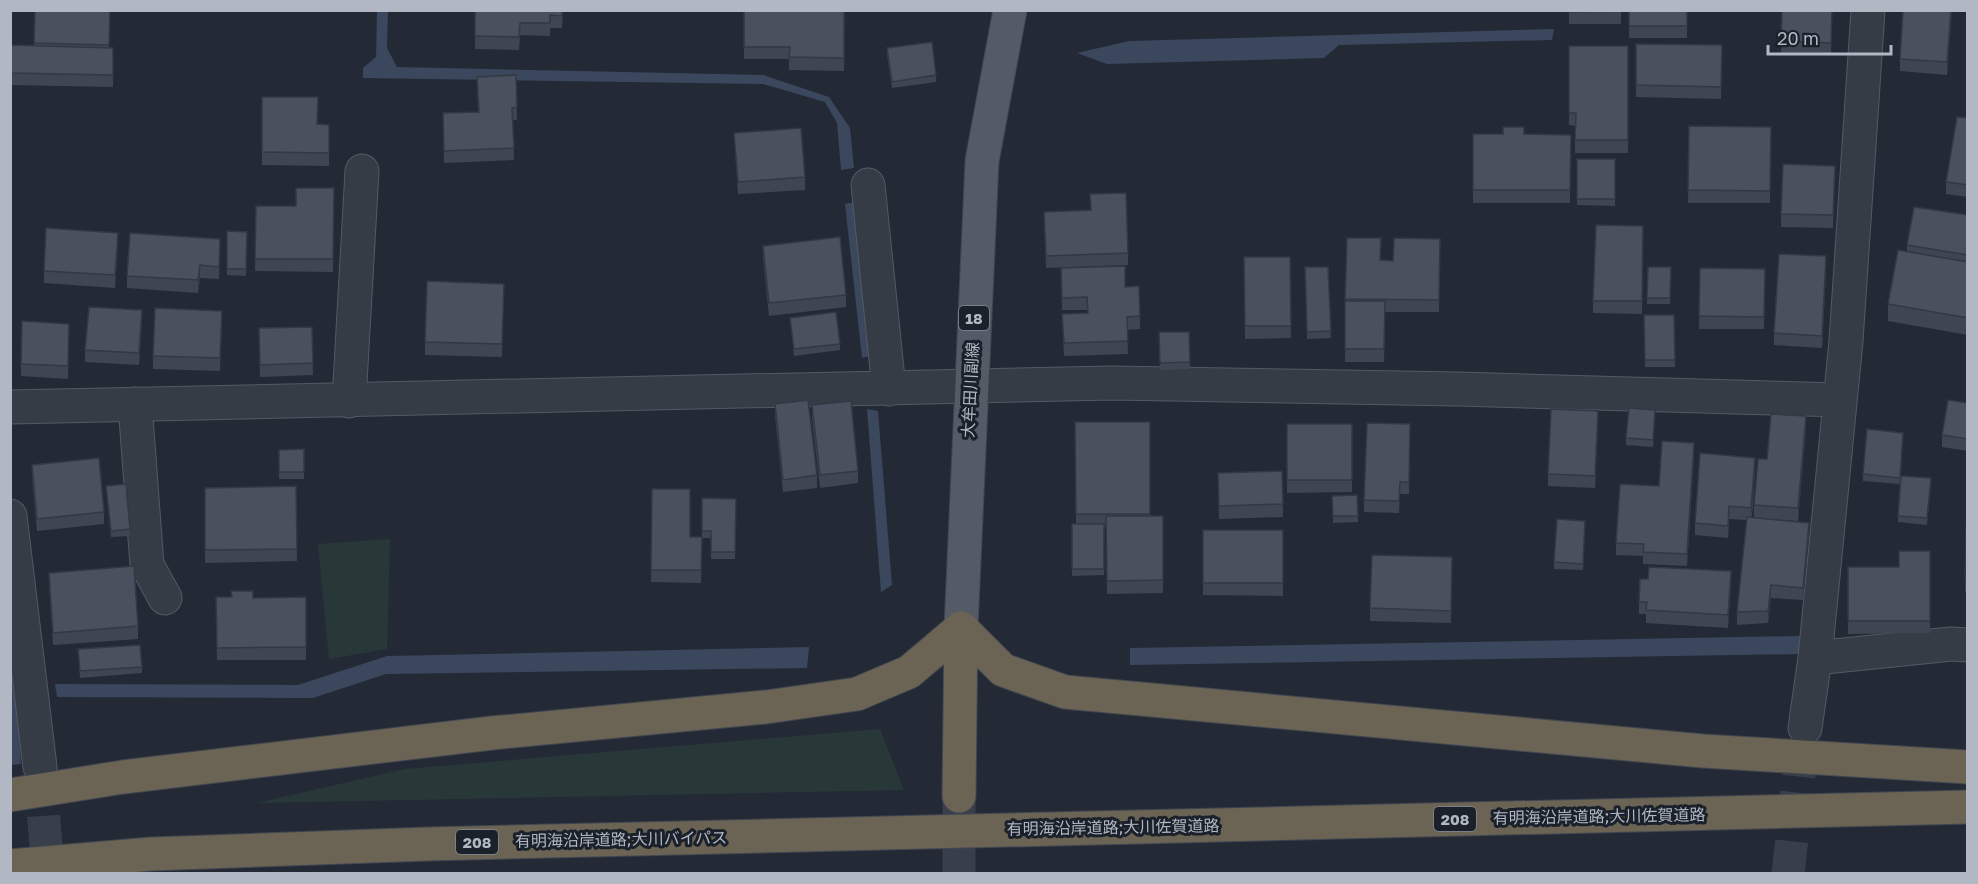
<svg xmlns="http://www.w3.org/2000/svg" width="1978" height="884" font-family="'Golos Text','Noto Sans JP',sans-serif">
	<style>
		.green { fill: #283839 }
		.water { fill: #3a475d }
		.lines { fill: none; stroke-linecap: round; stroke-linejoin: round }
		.minor-tunnel { stroke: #383f4b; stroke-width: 33; stroke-dasharray: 33 16; stroke-linecap: butt }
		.highway-tunnel { stroke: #383f4b; stroke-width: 33; stroke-dasharray: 33 16; stroke-linecap: butt }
		.minor-casing { stroke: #545a64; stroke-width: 35 }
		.major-casing { stroke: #3f4550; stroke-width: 35 }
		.highway-casing { stroke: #414751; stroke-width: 35 }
		.minor { stroke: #363c46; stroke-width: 33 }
		.major { stroke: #545b66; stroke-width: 33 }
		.highway { stroke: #6b6354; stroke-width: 33 }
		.wall { fill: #3f4652 }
		.shaded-wall { fill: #333942 }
		.building { fill: #49515f; stroke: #333942; stroke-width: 1.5 }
		.labels { text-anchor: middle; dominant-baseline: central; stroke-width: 6; stroke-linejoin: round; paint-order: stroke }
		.shield { fill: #1b212b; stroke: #848a95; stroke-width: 1.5 }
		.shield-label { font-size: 15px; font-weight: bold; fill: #b1b7c3 }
		.street-label { font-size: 16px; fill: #b1b7c3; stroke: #1b212b }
	</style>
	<rect width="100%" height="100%" fill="#232a36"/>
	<!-- green -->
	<path class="green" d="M390 539 387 649 329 659 318 544Z
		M880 729 904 790 257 803 405 769Z"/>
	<!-- water -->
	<path class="water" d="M388 10 387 48 397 67 763 75 829 97 850 128 854 168 841 170 837 123 825 102 763 84 363 78V68L376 57 377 11Z
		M1554 29 1552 40 1339 45 1324 58 1107 64 1077 53 1129 41Z
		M859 201 875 355 862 358 845 204Z
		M867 409 878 411 892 585 881 592Z
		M1800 636 1801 654 1130 665V648Z
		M10 641 17 694 21 764 11 765Z
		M809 647 807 668 386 674 313 698 57 697 55 684 298 685 387 656Z"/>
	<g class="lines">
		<!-- minor-tunnel -->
		<path class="minor-tunnel" d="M40 767 48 874
			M1788 874 1804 729"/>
		<!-- highway-tunnel -->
		<path class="highway-tunnel" d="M959 796V874"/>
		<!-- minor casing -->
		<g class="minor-casing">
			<path id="minor" d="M868 185 889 389
				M349 401 362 171
				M135 404 147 565 165 598
				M10 407 1113 383 1458 389 1840 400
				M10 516 40 767
				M1815 658 1951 644 1968 645
				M1805 728 1815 658 1846 341 1868 10"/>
		</g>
		<!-- major casing -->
		<g class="major-casing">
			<path id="major" d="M961 628 982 161 1010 10"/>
		</g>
		<!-- highway casing -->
		<g class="highway-casing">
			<path id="highway" d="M961 628 1003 670 1065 692 1703 751 1968 767
				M10 795 123 777 492 733 766 707 857 694 909 672 961 628
				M959 796 961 628
				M10 866 151 854 428 844 1968 807"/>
		</g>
		<!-- minor -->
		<use href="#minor" class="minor"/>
		<!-- major -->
		<use href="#major" class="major"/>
		<!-- highway -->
		<use href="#highway" class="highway"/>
	</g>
	<!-- wall -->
	<path class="wall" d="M35 10H110L109 48H113V87L10 85V45L34 46Z
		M475 10H563L562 28H550V36L520 35 519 50 475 49Z
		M744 10H845L844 71 789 70V59H744Z
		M1569 10H1621V24H1569Z
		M1629 10H1687V38H1629Z
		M1782 10H1832L1831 55 1781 54Z
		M1952 10 1947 75 1900 71V59Z
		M1636 44 1722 45 1721 99 1636 97Z
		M1569 46H1628V153H1575V126L1569 125Z
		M887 48 936 75V82L892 88 887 55Z
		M516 75 517 120H513L514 160 444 163 443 125 478 112 477 77Z
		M262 97 318 124 329 125V166L262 165Z
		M1968 118V197L1946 194V182Z
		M1689 126 1771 127 1770 203H1688Z
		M734 133 805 177V190L738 194Z
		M1473 134 1571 135 1570 203H1473Z
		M1577 159H1615V206L1577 205Z
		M1835 166 1833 228 1781 227V214Z
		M334 188 333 272 255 271 256 206H296Z
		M1090 194 1128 253V265L1046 268 1044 212 1091 210Z
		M1968 215V335L1888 321V304L1907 251V245Z
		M1643 226 1642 314 1593 313V301Z
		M227 231 247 232 246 276 227 275Z
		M1347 238 1381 260 1393 261 1440 239 1439 312H1385L1384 362H1345Z
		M118 245 115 288 44 283V271Z
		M763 246 846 295V307L769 316 763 258Z
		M220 252 219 279 200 278 198 293 127 288V276Z
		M1244 257H1290L1291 338 1245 339Z
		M1305 267H1328L1331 338 1307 339Z
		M1648 267H1671L1670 304H1647Z
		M1061 268 1125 287 1140 316V329L1127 330 1128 354 1064 356 1062 314 1087 313V310H1062Z
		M1700 268 1765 269 1764 329H1699Z
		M1826 269 1822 348 1774 345V333Z
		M504 284 502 357 425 355V342Z
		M1644 315H1674L1675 367H1645Z
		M790 318 840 344V350L794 356Z
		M142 322 139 365 85 362V350Z
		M222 323 220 371 153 369V356Z
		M312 327 313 375 260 377 259 341Z
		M1159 332H1189L1190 369 1160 370Z
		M69 336 68 379 21 376V364Z
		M1968 403V451L1942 447V435Z
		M775 404 817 475V488L783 492 775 416Z
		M812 405 858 471V483L820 488 812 418Z
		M1655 416 1653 447 1626 445V438Z
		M1075 422H1150V516H1163V593L1107 594 1106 527H1104V575L1072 576V524H1076Z
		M1287 424H1352V492L1287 493Z
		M1410 424 1409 494H1400L1399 513 1364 512V500Z
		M1598 424 1595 488 1548 486V474Z
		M1806 429 1798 521 1754 518V505L1767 459Z
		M1903 439 1900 484 1863 481V474Z
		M304 449V479H279V450Z
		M1694 456 1687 566 1643 564V556L1616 555V543L1659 486Z
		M32 465 104 512V524L37 531 32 477Z
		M1755 470 1752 518 1809 536 1803 600 1771 598 1768 623 1737 625V612L1747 520 1729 519 1728 538 1695 535V523Z
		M1282 471 1283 517 1219 519 1218 473Z
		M1931 485 1927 525 1898 522V516Z
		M106 486 130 529V536L111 537Z
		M296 486 297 561 205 563V488Z
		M652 489 690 537H702V498L736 499 735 559H711V538H702L701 583 651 582Z
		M1357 495 1358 522 1333 523 1332 496Z
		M1585 521 1583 570 1554 569V562Z
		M1966 528H1968V592H1965Z
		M1203 530H1283V596L1203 595Z
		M1930 551V633L1848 634V567H1899Z
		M1452 557 1451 623 1370 621V608Z
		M49 573 138 626V639L53 645 49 585Z
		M1731 584 1728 628 1646 623V614H1639V602Z
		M231 591 253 598 306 597V660H217L216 597H231Z
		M78 649 142 667V673L80 678Z"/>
	<!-- shaded-wall -->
	<path class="shaded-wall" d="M1951 10H1952L1947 75V62Z
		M118 233V245L115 288V275Z
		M1826 256V269L1822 348V336Z
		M200 265V278L198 293V280Z
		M142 310V322L139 365V353Z
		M1806 416V429L1798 521V508Z
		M1694 443V456L1687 566V554Z
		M1755 458V470L1751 521V508Z
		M1729 506V519L1728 538V526Z
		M1809 523V536L1803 600V588Z
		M1731 571V584L1728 628V615Z
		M1771 585V598L1768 623V611Z"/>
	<!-- building -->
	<path class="building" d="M35 10H110L109 45 34 43Z
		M475 10H562V16L550 15V23H520L519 37 475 36Z
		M744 10H844V58L789 57 790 47H744Z
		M1569 10H1621V11L1569 12Z
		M1629 10H1687V26H1629Z
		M1782 10H1832L1831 43 1781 41Z
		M1903 10H1951L1947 62 1900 59Z
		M932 42 936 75 892 82 887 48Z
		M1636 44 1722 45 1721 87 1636 85Z
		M10 45 113 48V75L10 73Z
		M1569 46H1628V140H1575L1576 113H1569Z
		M516 75 517 107 512 108 514 148 444 151 443 113 479 112 477 77Z
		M262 97H318L317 124 329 125V153L262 152Z
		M1957 117 1968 118V185L1946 182Z
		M1689 126 1771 127 1770 191 1688 190Z
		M1503 127H1524V134L1571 135 1570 190H1473V134H1503Z
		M801 128 805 177 738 182 734 133Z
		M1577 159H1615V199H1577Z
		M1783 164 1835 166 1833 215 1781 214Z
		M296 188H334L333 259H255L256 206H296Z
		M1126 193 1128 253 1046 256 1044 212 1091 210 1090 194Z
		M1914 207 1968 215V255L1907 245Z
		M1596 225 1643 226 1642 301H1593Z
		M46 228 118 233 115 275 44 271Z
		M227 231 247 232 246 269H227Z
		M130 233 220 239 219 267 200 265 198 280 127 276Z
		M840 237 846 295 769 303 763 246Z
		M1347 238H1381L1380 260 1393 261 1394 238 1440 239 1439 300 1345 299Z
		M1898 250 1968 262V318L1888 304Z
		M1779 254 1826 256 1822 336 1774 333Z
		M1244 257H1290L1291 326H1245Z
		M1125 266V287L1139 286 1140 316 1127 317 1128 341 1064 343 1062 314 1088 313 1087 297 1062 298 1061 268Z
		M1305 267H1328L1331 331 1307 332Z
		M1648 267H1671L1670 298H1647Z
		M1700 268 1765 269 1764 317 1699 316Z
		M427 281 504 284 502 344 425 342Z
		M1345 301H1385L1384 349H1345Z
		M89 307 142 310 139 353 85 350Z
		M155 308 222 311 220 358 153 356Z
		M836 312 840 344 794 349 790 318Z
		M1644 315H1674L1675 360H1645Z
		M22 321 69 324 68 366 21 364Z
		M312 327 313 363 260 365 259 328Z
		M1159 332H1189L1190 362 1160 363Z
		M808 400 817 475 783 480 775 404Z
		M1948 400 1968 403V439L1942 435Z
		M851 401 858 471 820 475 812 405Z
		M1629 408 1655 410 1653 440 1626 438Z
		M1551 409 1598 411 1595 476 1548 474Z
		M1771 414 1806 416 1798 508 1754 505 1758 459H1767Z
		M1075 422H1150V514H1076Z
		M1367 423 1410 424 1409 482H1400L1399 501 1364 500Z
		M1287 424H1352V480H1287Z
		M1867 429 1903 433 1900 478 1863 474Z
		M1662 441 1694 443 1687 554 1643 552 1644 544 1616 543 1620 484 1659 486Z
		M304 449V472H279V450Z
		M1700 453 1755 458 1751 508 1729 506 1728 526 1695 523Z
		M99 458 104 512 37 519 32 465Z
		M1282 471 1283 504 1219 506 1218 473Z
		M1901 476 1931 478 1927 518 1898 516Z
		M126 484 130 529 111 531 106 486Z
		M296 486 297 549 205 550V488Z
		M652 489H690V537H702L701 570H651Z
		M1357 495 1358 516H1333L1332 496Z
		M702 498 736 499 735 552H711V531H702Z
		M1106 516H1163V580L1107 581Z
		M1747 517 1809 523 1803 588 1771 585 1768 611 1737 612Z
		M1557 519 1585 521 1583 564 1554 562Z
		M1072 524H1104V569H1072Z
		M1966 528H1968V579H1965Z
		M1203 530H1283V583H1203Z
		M1899 551H1930V621H1848V567H1899Z
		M1372 555 1452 557 1451 611 1370 608Z
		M134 566 138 626 53 633 49 573Z
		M1649 567 1731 571 1728 615 1646 610 1647 602H1639L1640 579H1648Z
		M231 591H253V598L306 597V647L217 648 216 597H232Z
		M140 645 142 667 80 671 78 649Z"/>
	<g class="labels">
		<!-- shield labels -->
		<g class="shield">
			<rect x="959" y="306" width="30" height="24" rx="4.5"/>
			<rect x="1434" y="807" width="42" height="24" rx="4.5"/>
			<rect x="456" y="830" width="42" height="24" rx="4.5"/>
		</g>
		<g class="shield-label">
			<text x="974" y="318">18</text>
			<text x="1455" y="819">208</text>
			<text x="477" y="842">208</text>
		</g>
		<!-- street labels -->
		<g class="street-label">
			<text transform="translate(970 390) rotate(-87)">大牟田川副線</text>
			<text transform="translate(1599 816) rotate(-1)">有明海沿岸道路;大川佐賀道路</text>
			<text transform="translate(1113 827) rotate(-1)">有明海沿岸道路;大川佐賀道路</text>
			<text transform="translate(621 839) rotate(-1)">有明海沿岸道路;大川バイパス</text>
		</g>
	</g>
	<!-- border -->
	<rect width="1978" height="884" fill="none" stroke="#b1b7c3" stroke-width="24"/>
	<!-- scale -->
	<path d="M1768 45v9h123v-9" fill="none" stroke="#b1b7c3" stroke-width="3"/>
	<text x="1777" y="45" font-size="18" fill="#b1b7c3" stroke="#1b212b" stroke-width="4.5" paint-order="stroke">20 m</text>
</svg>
